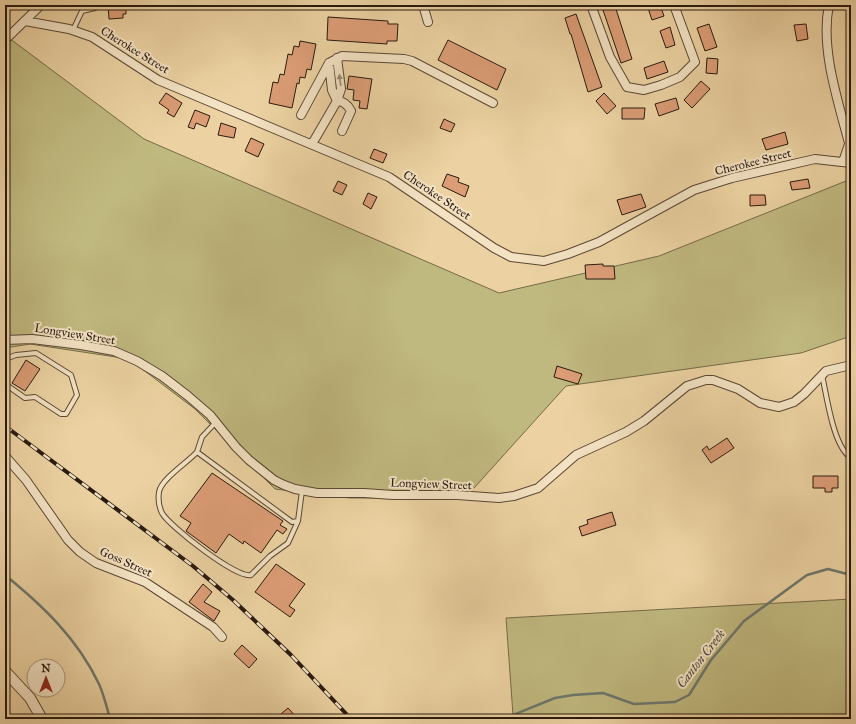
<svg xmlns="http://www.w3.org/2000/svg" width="856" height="724" font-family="'IM FELL Great Primer',serif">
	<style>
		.green { fill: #c0b97f; stroke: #746a48 }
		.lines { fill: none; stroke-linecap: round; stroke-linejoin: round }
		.stream { stroke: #6d786e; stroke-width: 2.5 }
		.building { fill: #dc9d76; stroke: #291a10 }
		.service-casing { stroke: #5a4834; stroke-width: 6 }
		.minor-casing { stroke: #5a4834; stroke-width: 10 }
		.tertiary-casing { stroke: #5a4834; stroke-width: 12 }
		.service { stroke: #f3e2c3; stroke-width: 4 }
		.minor { stroke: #f3e2c3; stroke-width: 8 }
		.tertiary { stroke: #f3e2c3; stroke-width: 10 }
		.rail-casing { stroke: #291a10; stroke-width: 4 }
		.rail { stroke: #f3e2c3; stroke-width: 2.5; stroke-dasharray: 8; stroke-linecap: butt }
		.oneway { fill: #988872 }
		.labels { text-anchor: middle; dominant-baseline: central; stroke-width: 4; stroke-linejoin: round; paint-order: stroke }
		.street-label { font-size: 12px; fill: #291a10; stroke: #f3e2c3 }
		.water-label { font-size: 13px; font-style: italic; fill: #4b493f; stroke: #f3e2c3 }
	</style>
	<rect width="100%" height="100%" fill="#ecd2a2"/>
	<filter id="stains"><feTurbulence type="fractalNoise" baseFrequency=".005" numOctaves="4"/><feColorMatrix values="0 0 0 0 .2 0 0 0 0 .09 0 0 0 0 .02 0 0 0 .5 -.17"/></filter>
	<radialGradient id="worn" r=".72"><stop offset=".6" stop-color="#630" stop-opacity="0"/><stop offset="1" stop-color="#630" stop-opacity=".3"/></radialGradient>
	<!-- green -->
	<path class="green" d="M9 38 144 139 499 293 659 256 851 179V336L801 353 566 386 465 498H350L275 489 195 409 129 359 30 344 5 348V42Z
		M851 599V719H500L513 715 506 618Z"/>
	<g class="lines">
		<!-- stream -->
		<path class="stream" d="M5 575C43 606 77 638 99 684 104 695 107 708 110 719
			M503 719 555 698 573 695 603 693 634 704 675 702 689 695 711 660 744 621 807 575 828 569 851 575"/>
	</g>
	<!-- building -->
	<path class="building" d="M108 5H126V14H123V18L109 19Z
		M647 5H660L664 16 652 20Z
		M615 6 632 59 621 63 603 10Z
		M576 14 602 87 588 92 571 34H570L565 18Z
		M328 17 388 21V24H398L397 41H387V44L327 40Z
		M709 24 717 47 705 51 697 28Z
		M806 24 808 39 797 41 794 25Z
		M670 27 675 45 666 48 660 31Z
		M448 40 506 69 497 90 438 60Z
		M300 41 316 44 311 70 307 69 305 78 300 77 299 84 297 83 292 108 269 103 273 82 278 83 280 74 284 75 288 54 292 55 294 46 299 47Z
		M707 58 718 59 717 74 706 73Z
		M664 61 668 72 647 79 644 68Z
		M349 76 372 79 367 109 359 108 360 101 353 100 354 90 347 89Z
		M701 81 710 89 692 108 684 100Z
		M166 93 182 103 174 117 167 113 169 110 159 103Z
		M604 93 616 106 607 114 596 101Z
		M676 98 679 109 659 116 655 104Z
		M622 108H645L644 119H622Z
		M195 110 210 116 206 127 196 123 194 129 188 127Z
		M444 119 455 124 451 132 440 128Z
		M221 123 236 128 234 138 218 135Z
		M785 132 788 144 766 150 762 139Z
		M251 138 264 144 258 157 245 151Z
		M374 149 387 154 383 163 370 158Z
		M447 174 459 178 458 182 469 186 465 197 442 186Z
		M808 179 810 188 792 190 790 182Z
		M338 181 347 185 342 195 333 191Z
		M368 193 377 197 371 209 363 204Z
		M641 194 646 207 622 215 617 200Z
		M750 195H765L766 205 750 206Z
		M603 264V266H614L615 279H586L585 265Z
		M26 360 40 369 25 391 12 383Z
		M557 366 582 374 578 384 554 377Z
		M727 438 734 448 711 463 702 450 707 446 709 450Z
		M212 473 283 521 280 525 287 529 283 534 277 530 261 553 244 541 243 544 229 534 216 553 186 531 191 523 180 516Z
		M813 476H838V488H832V492H825V488H813Z
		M612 512 616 525 582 536 579 527 588 524 587 520Z
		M276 564 305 584 289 606 295 610 290 617 255 592Z
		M203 584 212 592 204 602 220 611 214 621 189 602Z
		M242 645 257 659 249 668 234 654Z
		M288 708 298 719H275Z"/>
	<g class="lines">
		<!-- service casing -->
		<g class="service-casing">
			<path id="service" d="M73 30 82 11 95 8
				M5 359 16 355 36 353 71 375 77 395 66 414H61L35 397 25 398 5 384
				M822 375C827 397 833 446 851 458
				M216 422 202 437 197 452 292 522 298 521 302 491
				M197 452C188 462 161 479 159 492 158 499 159 507 162 513 169 526 237 579 251 575L270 556 288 543 298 521"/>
		</g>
		<!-- minor casing -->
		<g class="minor-casing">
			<path id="minor" d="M423 5 428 22
				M591 5 610 57 627 87 644 90 661 85 680 77 695 62 674 5
				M829 5C820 48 838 101 849 143
				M25 21 69 29 92 37 158 80 389 177 494 248 511 257 544 261 568 254 599 242 694 190 732 178 815 159 851 163
				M5 40 41 5
				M329 63 342 56 404 59 412 61 493 103
				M329 63 332 90 337 101
				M337 101C344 101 348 105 351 111L342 131
				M301 115 329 63
				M312 144 337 101 341 89 337 58
				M843 162 851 138
				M5 340 32 339 81 345 114 351 137 361 162 376 188 396 210 415 236 447 249 460 274 480 284 485 295 489 317 493H364L393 495H457L499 498 514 496 538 488 576 455 626 432 644 421 687 386 706 380H713L738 389 760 403 779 407 794 402 804 394 826 371 851 365
				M5 456 26 480 68 540 80 552 96 563 145 582 213 627 222 637"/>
		</g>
		<!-- tertiary casing -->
		<g class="tertiary-casing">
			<path id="tertiary" d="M5 671 30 698 42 719"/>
		</g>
		<!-- service -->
		<use href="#service" class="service"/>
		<!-- minor -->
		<use href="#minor" class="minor"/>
		<!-- tertiary -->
		<use href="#tertiary" class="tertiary"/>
		<!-- rail casing -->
		<g class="rail-casing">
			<path id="rail" d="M5 426 193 566 233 600 291 655 351 719"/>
		</g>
		<!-- rail -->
		<use href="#rail" class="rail"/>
	</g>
	<!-- one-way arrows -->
	<defs><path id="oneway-solid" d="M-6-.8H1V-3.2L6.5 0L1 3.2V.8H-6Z"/></defs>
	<use class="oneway" href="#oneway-solid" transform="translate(340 80) rotate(-98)"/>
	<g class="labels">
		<!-- street labels -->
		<g class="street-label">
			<text transform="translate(135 50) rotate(32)">Cherokee Street</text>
			<text transform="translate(753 162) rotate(-14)">Cherokee Street</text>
			<text transform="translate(437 195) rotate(34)">Cherokee Street</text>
			<text transform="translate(75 334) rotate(9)">Longview Street</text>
			<text transform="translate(431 484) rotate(2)">Longview Street</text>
			<text transform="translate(126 562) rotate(24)">Goss Street</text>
		</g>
		<!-- water labels -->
		<g class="water-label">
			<text transform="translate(701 659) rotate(-52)">Canton Creek</text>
		</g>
	</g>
	<!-- margin -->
	<rect width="856" height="724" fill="none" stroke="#ecd2a2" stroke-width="20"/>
	<rect x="6" y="6" width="844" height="712" fill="none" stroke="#291a10" stroke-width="2"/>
	<rect x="10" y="10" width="836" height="704" fill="none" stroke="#291a10"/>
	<!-- north arrow -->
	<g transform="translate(46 678)"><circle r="19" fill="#f3e2c3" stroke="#a2927b"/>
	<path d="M0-3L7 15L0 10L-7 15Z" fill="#8f2418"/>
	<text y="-6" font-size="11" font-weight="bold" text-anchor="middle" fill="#291a10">N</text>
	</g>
	<rect width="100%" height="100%" filter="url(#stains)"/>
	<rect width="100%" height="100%" fill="url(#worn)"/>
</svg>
